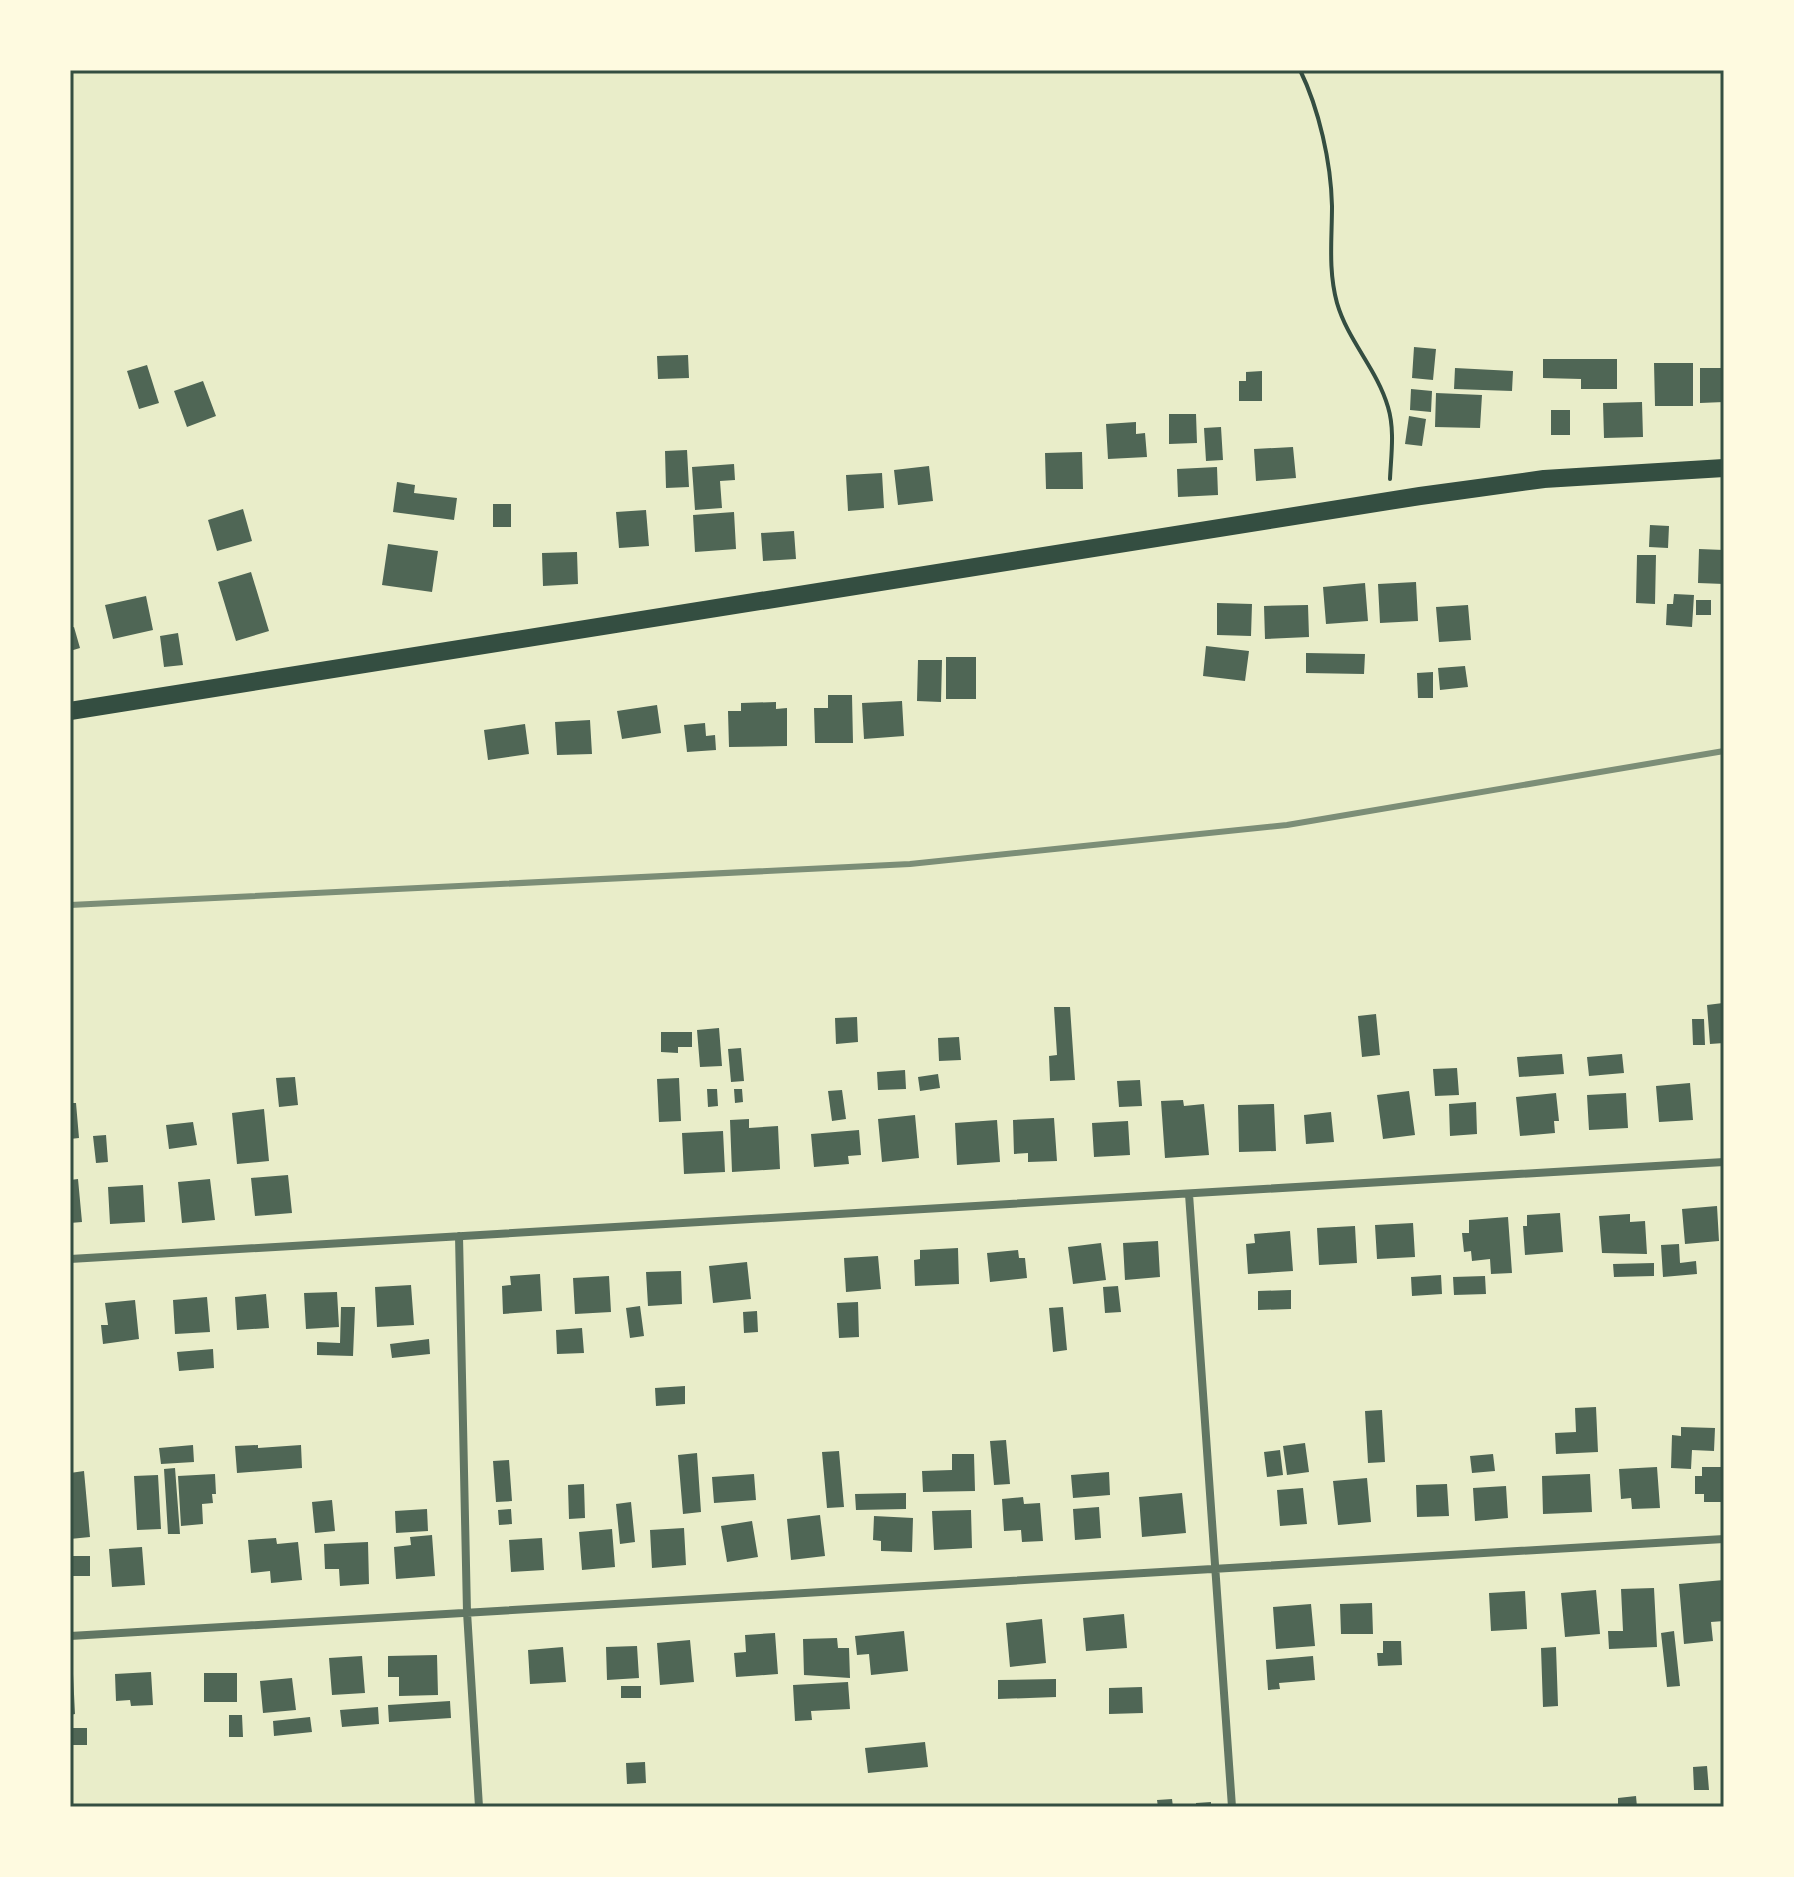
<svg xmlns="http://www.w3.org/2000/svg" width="1794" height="1877" font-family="'Space Grotesk',sans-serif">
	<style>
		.building { fill: #4f6655 }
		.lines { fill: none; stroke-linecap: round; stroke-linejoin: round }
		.path { stroke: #344e41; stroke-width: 4 }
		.minor { stroke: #617663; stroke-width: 8 }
		.primary { stroke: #344e41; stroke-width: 18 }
		.rail { stroke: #7c8e77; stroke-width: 6 }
		.neatline { fill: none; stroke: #344e41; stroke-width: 3 }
	</style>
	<rect width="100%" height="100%" fill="#e9edc9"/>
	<!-- building -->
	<path class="building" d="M1414 347 1436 349 1433 380 1412 378Z
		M688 355 689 378 658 379 657 356Z
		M1543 359H1617V389H1581V379L1543 378Z
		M1654 363H1693V406H1655Z
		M147 365 159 403 139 409 127 371Z
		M1455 368 1513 371 1512 391 1454 389Z
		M1700 368H1724V402L1700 403Z
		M1262 371V401H1239V381H1246V372Z
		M203 381 216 416 187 427 174 391Z
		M1411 389 1432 391 1431 412 1410 410Z
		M1436 393 1482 395 1480 428 1435 427Z
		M1642 402 1643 437 1604 438 1603 403Z
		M1551 410H1570V435H1551Z
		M1169 414H1196L1197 443 1169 444Z
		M1409 416 1426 419 1422 446 1405 444Z
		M1136 422V434L1145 433 1147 457 1108 459 1106 424Z
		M1221 427 1223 460 1206 461 1204 428Z
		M1293 447 1296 478 1256 481 1254 449Z
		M687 450 689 487 666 488 665 451Z
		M1082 452 1083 489H1046L1045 453Z
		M734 464 735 480 720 481 722 508 695 510 692 467Z
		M929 466 933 501 898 505 894 470Z
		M1217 467 1218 495 1178 497 1177 469Z
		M882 473 884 508 848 511 846 475Z
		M397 482 415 485 414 493 457 498 454 520 393 512Z
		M493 504H511V527H493Z
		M243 509 252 541 217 551 208 520Z
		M646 510 649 546 619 548 616 512Z
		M734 512 736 549 695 552 693 515Z
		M1650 525 1669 526 1668 548 1649 547Z
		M794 531 796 559 763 561 761 533Z
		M388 544 438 551 432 592 382 585Z
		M1699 549 1724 550V584L1698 583Z
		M577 552 578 584 543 586 542 553Z
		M1637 555H1656L1655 604 1636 603Z
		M251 572 269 631 236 641 218 582Z
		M1416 582 1418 621 1380 623 1378 584Z
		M1365 583 1368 621 1326 624 1323 587Z
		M1674 594 1694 595 1692 627 1666 625 1667 604H1673Z
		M146 596 153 630 113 639 105 605Z
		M1696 600H1711V615H1696Z
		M1217 603 1252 604 1251 636 1217 635Z
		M1308 605 1309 637 1265 639 1264 606Z
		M1468 605 1471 640 1439 642 1436 607Z
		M74 627 80 648 70 651V628Z
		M178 633 183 665 164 667 160 636Z
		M1206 646 1249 651 1245 681 1203 676Z
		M1306 653 1365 654 1364 674 1306 673Z
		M946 657H976V699H946Z
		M918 660H942L941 702 917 701Z
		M1465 666 1468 687 1440 690 1438 668Z
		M1433 672V698H1418L1417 673Z
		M828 695H852L853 743H815L814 708H828Z
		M902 701 904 736 864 739 862 703Z
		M776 702V709L787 708V746L729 747 728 711H741V703Z
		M657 705 661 733 622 739 617 711Z
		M590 720 592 754 557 755 555 722Z
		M705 723 706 736 715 735 716 750 687 752 684 725Z
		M525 724 529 754 488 760 484 730Z
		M1723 1003 1724 1043 1710 1044 1707 1005Z
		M1054 1007H1070L1075 1080 1050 1081 1049 1056 1057 1055Z
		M1376 1014 1380 1055 1362 1057 1358 1016Z
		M857 1017 858 1042 836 1044 835 1018Z
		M1692 1019H1704L1705 1045H1693Z
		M719 1028 722 1066 700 1067 697 1030Z
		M661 1032H692V1047H678V1053L661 1052Z
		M959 1037 961 1060 939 1061 938 1038Z
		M741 1048 744 1081 731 1082 728 1049Z
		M1562 1054 1564 1074 1519 1077 1517 1057Z
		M1622 1054 1624 1073 1589 1076 1587 1057Z
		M1457 1068 1459 1095 1435 1096 1433 1069Z
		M905 1070 906 1089 878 1090 877 1072Z
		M938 1074 940 1088 920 1091 918 1077Z
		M295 1077 298 1105 279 1107 276 1078Z
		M679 1078 681 1121 659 1122 657 1079Z
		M1140 1080 1142 1106 1119 1107 1117 1081Z
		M1690 1083 1693 1120 1659 1122 1656 1086Z
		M707 1089H717L718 1106 708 1107Z
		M734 1089H742L743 1102 735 1103Z
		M842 1090 846 1119 832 1121 828 1091Z
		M1409 1091 1415 1135 1383 1139 1377 1095Z
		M1556 1093 1559 1121H1554L1555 1133 1520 1136 1516 1097Z
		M1626 1093 1628 1128 1589 1130 1587 1095Z
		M1183 1100 1184 1106 1204 1104 1209 1155 1165 1158 1161 1101Z
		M1476 1102 1477 1134 1450 1136 1449 1104Z
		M70 1103H76L79 1138 70 1139Z
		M1274 1104 1276 1151 1239 1152 1238 1105Z
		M264 1109 269 1161 237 1164 232 1113Z
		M1331 1112 1334 1142 1306 1144 1304 1115Z
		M915 1115 919 1158 882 1162 878 1119Z
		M1054 1118 1057 1161 1028 1162V1153L1014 1154 1013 1120Z
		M749 1119V1128L778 1126 780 1169 732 1172 730 1120Z
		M997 1120 1000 1162 957 1165 955 1123Z
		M1128 1121 1130 1155 1094 1157 1092 1123Z
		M193 1122 197 1145 169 1149 166 1125Z
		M859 1130 861 1155 848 1156 849 1164 814 1167 811 1134Z
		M723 1131 725 1172 684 1174 682 1133Z
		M106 1135 108 1162 96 1163 93 1136Z
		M288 1175 292 1213 255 1216 251 1178Z
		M78 1179 82 1222 70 1223V1180Z
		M210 1179 215 1220 182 1223 178 1182Z
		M143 1185 145 1222 110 1224 108 1187Z
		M1717 1206 1719 1241 1685 1244 1682 1209Z
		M1560 1213 1563 1252 1525 1255 1523 1226H1527V1215Z
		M1630 1214V1222L1645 1221 1647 1254 1602 1253 1599 1216Z
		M1508 1217 1512 1273 1491 1274 1490 1259 1472 1261 1471 1251 1464 1252 1462 1233H1469V1220Z
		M1413 1223 1415 1257 1377 1259 1375 1225Z
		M1355 1226 1357 1263 1319 1265 1317 1228Z
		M1290 1231 1293 1271 1248 1274 1246 1244 1255 1243 1254 1234Z
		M1158 1241 1160 1277 1125 1280 1123 1243Z
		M1101 1243 1106 1280 1073 1284 1068 1247Z
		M1679 1244 1680 1263 1696 1261 1697 1274 1663 1277 1661 1245Z
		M958 1248 959 1284 915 1286 914 1260 920 1259V1250Z
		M1018 1250 1019 1258H1025L1027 1278 990 1282 987 1253Z
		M878 1256 881 1289 846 1292 844 1258Z
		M747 1262 751 1299 713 1303 709 1266Z
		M1654 1263V1276L1614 1277 1613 1264Z
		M681 1271 682 1304 648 1306 646 1272Z
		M540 1274 542 1311 503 1314 502 1286 511 1285 510 1276Z
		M1441 1275 1442 1294 1412 1296 1411 1277Z
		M609 1276 611 1312 575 1314 573 1278Z
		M1485 1276 1486 1294 1454 1295 1453 1277Z
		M411 1285 414 1325 377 1327 375 1287Z
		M1118 1286 1121 1312 1105 1313 1103 1287Z
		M1291 1290V1309L1258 1310V1291Z
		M337 1292 339 1327 306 1329 304 1293Z
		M266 1294 269 1328 237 1330 235 1297Z
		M207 1297 210 1332 175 1334 173 1300Z
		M135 1300 139 1339 103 1344 101 1325H108L105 1303Z
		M858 1302 859 1337 839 1338 837 1303Z
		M640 1306 644 1336 630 1338 626 1308Z
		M341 1307H355L353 1356 317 1355V1342L340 1343Z
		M1063 1307 1067 1350 1053 1352 1049 1308Z
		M757 1311 758 1332 744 1333 743 1312Z
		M582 1328 584 1353 557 1354 556 1330Z
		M429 1339 430 1354 392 1358 390 1344Z
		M213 1349 214 1368 179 1371 177 1352Z
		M685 1386V1404L656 1406 655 1388Z
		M1596 1407 1598 1452 1556 1454 1555 1433 1576 1432 1575 1408Z
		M1382 1410 1385 1462 1368 1463 1365 1411Z
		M1681 1427 1715 1428 1714 1451 1692 1450 1691 1469 1671 1468 1672 1435 1681 1436Z
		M1006 1440 1010 1484 994 1485 990 1441Z
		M1305 1443 1309 1472 1287 1475 1283 1446Z
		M193 1445 194 1462 161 1464 159 1448Z
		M258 1445V1448L301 1445 302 1468 237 1473 235 1446Z
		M1280 1450 1283 1475 1267 1477 1264 1452Z
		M839 1451 844 1507 827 1508 822 1452Z
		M697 1453 701 1512 683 1514 678 1455Z
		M952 1454H974L975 1491 923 1492 922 1471 952 1470Z
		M1493 1454 1495 1471 1472 1473 1470 1456Z
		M509 1460 512 1501 496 1502 493 1461Z
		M1657 1467 1660 1508 1632 1509 1631 1498 1621 1499 1619 1469Z
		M1702 1467H1724V1502H1704V1494H1695V1476H1702Z
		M175 1468 180 1534H168L164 1469Z
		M84 1471 90 1537 70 1539V1473Z
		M1109 1472 1110 1495 1073 1498 1071 1475Z
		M215 1474 216 1494H212L213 1503 202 1504 203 1524 181 1526 178 1476Z
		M754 1474 756 1500 714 1503 712 1477Z
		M1590 1474 1592 1512 1543 1514 1542 1476Z
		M158 1475 161 1529 137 1530 134 1476Z
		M1367 1478 1371 1522 1338 1525 1333 1481Z
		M584 1484 585 1518 569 1519 568 1485Z
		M1447 1484 1449 1516 1417 1517 1416 1485Z
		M1506 1486 1508 1518 1475 1521 1473 1488Z
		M1303 1488 1307 1524 1280 1526 1277 1490Z
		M906 1493V1509L856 1510 855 1494Z
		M1182 1493 1186 1533 1142 1537 1139 1497Z
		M1023 1497 1024 1504 1040 1503 1043 1541 1022 1542 1021 1530 1004 1531 1002 1499Z
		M332 1500 335 1531 315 1533 312 1502Z
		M631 1502 635 1542 620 1544 616 1504Z
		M1099 1507 1101 1538 1075 1540 1073 1509Z
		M427 1509 428 1531 396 1533 395 1511Z
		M511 1509 512 1524 499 1525 498 1510Z
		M971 1510 972 1548 934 1550 932 1511Z
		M820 1515 825 1556 791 1560 787 1519Z
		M874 1516 913 1518 912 1552 881 1551V1541L873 1540Z
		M752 1521 758 1557 727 1562 721 1526Z
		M684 1528 686 1565 652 1568 650 1530Z
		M612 1529 615 1567 582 1570 579 1532Z
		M432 1535 435 1576 396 1579 394 1547 411 1545 410 1537Z
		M276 1538 277 1544 298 1542 302 1580 271 1583 270 1571 251 1573 248 1540Z
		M542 1538 544 1570 511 1572 509 1540Z
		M368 1542 369 1584 340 1586 339 1569H325L324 1544Z
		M142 1547 145 1585 112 1587 109 1549Z
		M70 1556H90V1576H70Z
		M1724 1580V1621L1711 1622 1713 1641 1684 1644 1679 1584Z
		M1654 1588 1657 1647 1609 1649 1608 1631H1623L1621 1589Z
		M1596 1590 1600 1634 1565 1637 1561 1593Z
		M1525 1591 1527 1629 1491 1631 1489 1593Z
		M1372 1603 1373 1634H1341L1340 1604Z
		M1311 1604 1315 1646 1276 1649 1273 1607Z
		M1124 1614 1127 1648 1086 1651 1083 1618Z
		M1042 1619 1046 1663 1010 1667 1006 1623Z
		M904 1631 908 1671 871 1675 869 1654 857 1655 855 1636Z
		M1674 1631 1680 1686 1667 1687 1661 1633Z
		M775 1633 778 1674 736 1677 734 1653 746 1652 745 1635Z
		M837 1638 838 1648H849L850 1678 804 1675 803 1639Z
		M690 1640 694 1682 660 1685 657 1643Z
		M1383 1641H1401L1402 1665 1378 1666 1377 1653H1383Z
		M637 1646 639 1678 607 1680 606 1647Z
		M563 1647 566 1682 530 1684 528 1650Z
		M1556 1647 1558 1706 1543 1707 1541 1648Z
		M437 1655 438 1695 399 1696V1677H388V1656Z
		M362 1656 365 1693 332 1695 329 1658Z
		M1313 1656 1315 1680 1279 1683 1280 1689 1268 1690 1266 1660Z
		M151 1672 153 1705 131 1706 130 1700 116 1701 115 1674Z
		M204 1673H237V1702H204Z
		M70 1674H73L75 1714 70 1715Z
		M292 1678 296 1710 263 1713 260 1681Z
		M1056 1679V1697L998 1699V1680Z
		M848 1682 850 1709 811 1711 812 1720 795 1721 793 1685Z
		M621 1686H641V1698H621Z
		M1142 1687 1143 1713 1109 1714V1688Z
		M450 1701 451 1718 389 1722 388 1705Z
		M378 1707 379 1724 342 1727 340 1710Z
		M229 1715H242L243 1737H229Z
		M310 1717 312 1732 274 1736 273 1721Z
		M70 1728H87V1745H70Z
		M925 1742 928 1767 868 1773 865 1748Z
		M645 1762 646 1783 627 1784 626 1763Z
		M1707 1766 1709 1790H1694L1693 1767Z
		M1636 1796 1637 1807H1618V1798Z
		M1172 1799 1173 1807H1158L1157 1800Z
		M1211 1802V1807H1196V1803Z"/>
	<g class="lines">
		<!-- path -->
		<path class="path" d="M1300 70C1319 109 1331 162 1332 206 1332 239 1328 270 1337 303 1348 341 1377 369 1388 407 1395 430 1391 456 1390 479"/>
		<!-- minor -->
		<path class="minor" d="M1189 1194 1232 1807
			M459 1236 467 1612 479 1807
			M70 1259 1724 1162
			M70 1636 1724 1539"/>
		<!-- primary -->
		<path class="primary" d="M70 711 1420 496 1544 479 1724 468"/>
		<!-- rail -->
		<path class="rail" d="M70 905 910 864 1287 825 1724 751"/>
	</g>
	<!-- border -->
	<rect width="1794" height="1877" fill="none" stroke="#fefae0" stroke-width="144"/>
	<rect x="72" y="72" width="1650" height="1733" class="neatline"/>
</svg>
